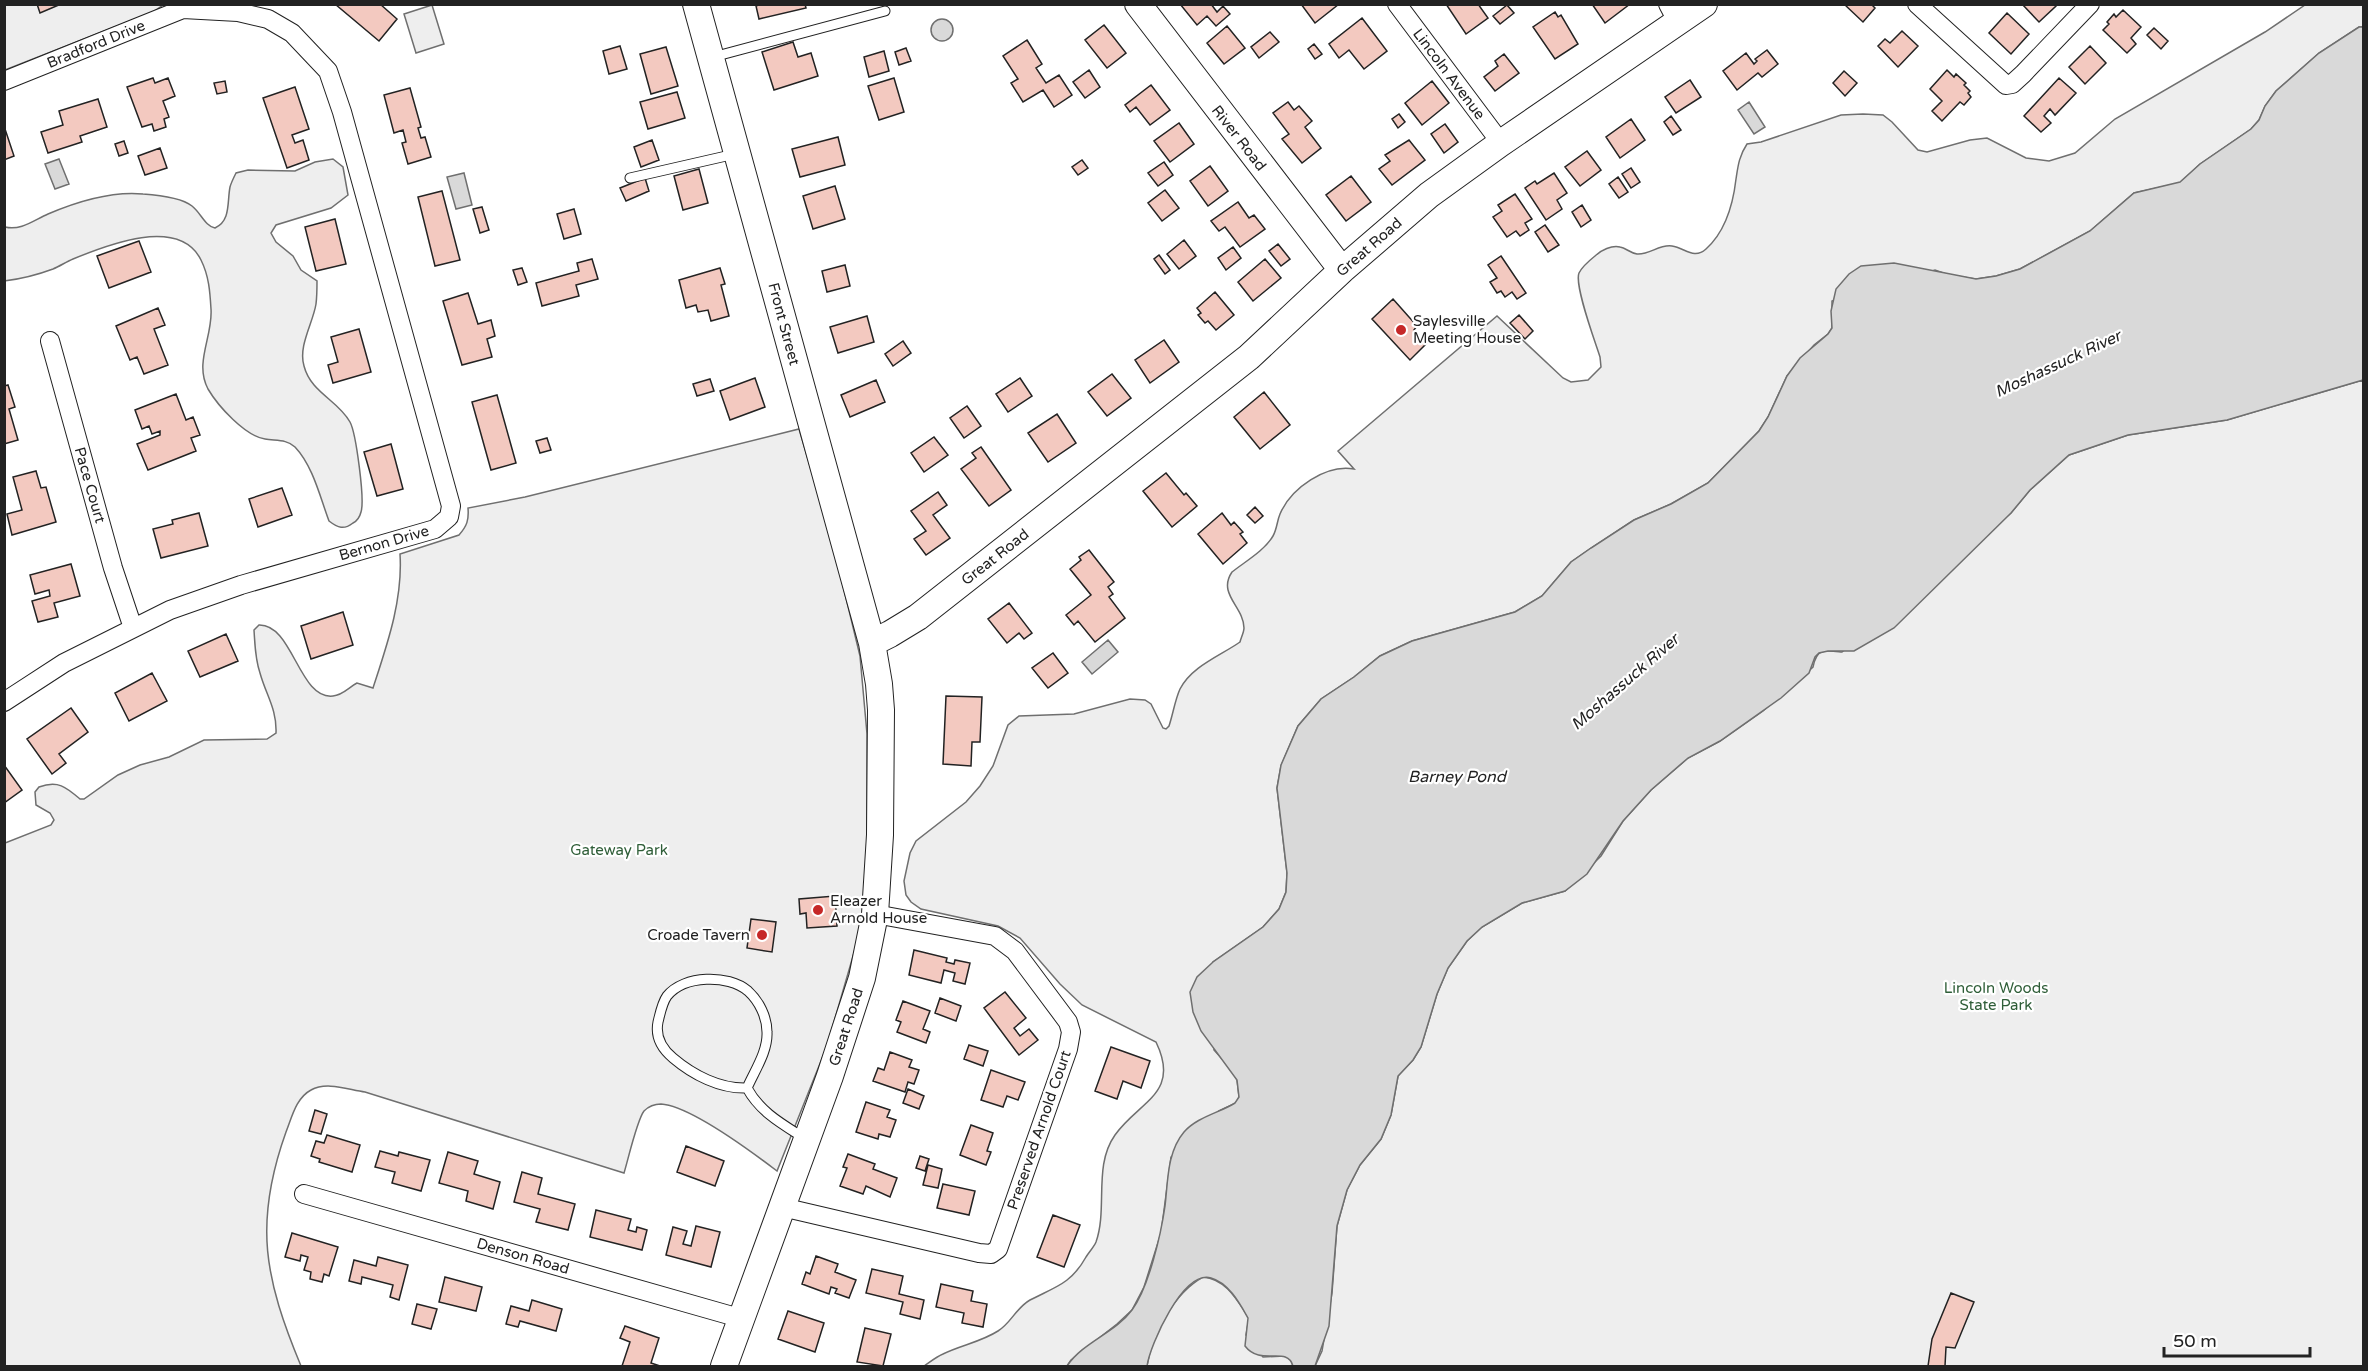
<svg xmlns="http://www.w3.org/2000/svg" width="2368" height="1371" font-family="'Varela Round',sans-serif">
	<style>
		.green { fill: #eee; stroke: #6f6f6f; stroke-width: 1.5 }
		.water { fill: #d9d9d9; stroke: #6f6f6f; stroke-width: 1.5 }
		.building { fill: #f3c9c0; stroke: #222; stroke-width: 1.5 }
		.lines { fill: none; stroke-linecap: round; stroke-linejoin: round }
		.lane-casing { stroke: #222; stroke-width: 11 }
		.street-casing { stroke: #222; stroke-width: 20 }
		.secondary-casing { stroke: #222; stroke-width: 28 }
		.lane { stroke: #fff; stroke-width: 9 }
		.street { stroke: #fff; stroke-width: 18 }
		.secondary { stroke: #fff; stroke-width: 26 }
		.poi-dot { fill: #c62828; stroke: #fff; stroke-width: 2 }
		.labels { text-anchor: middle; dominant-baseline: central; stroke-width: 4.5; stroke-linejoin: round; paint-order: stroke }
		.street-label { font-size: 15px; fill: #222; stroke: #fff }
		.poi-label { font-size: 15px; fill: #222; stroke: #fff; text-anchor: start }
		.park-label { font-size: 15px; fill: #2f5e38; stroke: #fff }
		.water-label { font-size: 16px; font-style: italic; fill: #222; stroke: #fff }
	</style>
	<rect width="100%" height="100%" fill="#fff"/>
	<!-- green -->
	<path class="green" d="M5 5H163L153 12 5 70Z
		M432 5 444 44 416 53 404 14Z
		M2305 5H2363V27H2359L2319 53 2276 91 2265 106 2259 120 2251 129 2200 164 2180 183 2134 193 2090 231 2020 269 1996 276 1976 279 1949 275 1935 270 1832 301V328L1828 334 1814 345 1787 376 1768 417 1759 431 1708 483 1671 504 1634 520 1591 548 1571 562 1542 596 1515 612 1412 641 1380 656 1354 677 1321 699 1298 726 1281 766 1277 788 1287 873 1286 892 1279 909 1263 927 1213 962 1214 1050 1232 1070 1237 1080 1239 1097 1236 1103 1219 1111 1171 1157 1161 1233 1144 1287 1132 1310 1117 1324 1071 1360 1067 1366H924C930 1362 936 1357 943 1354 961 1345 981 1342 998 1331 1011 1323 1016 1308 1030 1300 1055 1287 1071 1284 1086 1257 1089 1252 1094 1247 1096 1242 1108 1208 1093 1166 1115 1135 1139 1101 1181 1094 1156 1042L1082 1005 1060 984 1020 938 998 926 921 909 911 902 906 895 904 881 910 853 916 841 966 802 980 786 993 766 1008 725 1019 716 1074 714 1130 699 1145 700 1151 704 1163 728 1166 729 1169 726C1173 714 1175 700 1180 689 1192 666 1220 656 1240 642 1241 638 1244 632 1244 628 1244 607 1217 594 1232 572 1246 561 1264 551 1273 536 1277 529 1277 521 1280 514 1291 488 1326 464 1354 469L1338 451 1497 316 1563 378 1571 382 1588 380 1601 367 1600 357C1595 341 1574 285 1579 273 1582 267 1590 260 1595 256 1601 250 1612 245 1620 247 1626 248 1630 253 1637 254 1650 255 1659 244 1672 246 1685 248 1694 260 1706 249 1726 231 1733 205 1736 179 1738 166 1739 156 1747 144L1761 142 1841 115 1863 114 1883 115 1892 122 1918 150 1927 152 1970 140 1987 138 2026 158 2049 161 2075 153 2115 119 2265 32Z
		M333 159 343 167 348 195 331 208 276 225 271 233 276 242 293 256 301 270 317 281C317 288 317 296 316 304 313 323 298 346 304 366 311 393 338 400 350 422 356 433 365 500 361 512 360 516 357 521 353 523 344 530 338 528 329 521 320 497 313 466 295 447 287 439 275 441 265 439 245 436 218 406 208 389 194 363 213 336 211 309 210 292 209 276 201 260 179 216 107 245 73 259 66 262 60 266 53 269 37 275 21 279 4 281L5 227C21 231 34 220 48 214 76 202 112 191 143 194 157 195 182 198 192 206 201 213 205 226 215 228 231 221 227 202 230 187 231 183 234 177 236 173L248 170 295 171 315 162Z
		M2363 380V1366H1315L1322 1351 1332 1293 1337 1226 1347 1190 1360 1165 1381 1139 1391 1115 1398 1076 1413 1060 1421 1047 1437 994 1448 968 1467 941 1482 927 1522 903 1565 891 1601 856 1623 821 1651 790 1688 758 1720 741 1763 711 1813 667C1817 648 1824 650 1842 652L2011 513 2030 490 2069 455 2128 435 2227 420Z
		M799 429 832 540 860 656 867 734V891L860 932 827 1046 777 1171C752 1152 691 1106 661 1104 654 1104 648 1107 644 1111 637 1120 628 1160 624 1173L365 1092C349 1090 327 1081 311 1090 296 1098 292 1117 286 1132 253 1224 265 1279 301 1366H5V843L51 825 54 820 50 813 36 805 35 792 39 787C58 780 66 787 80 799H84L118 775 140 765 169 757 204 740 267 739 276 733C277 709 266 695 260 673 255 659 255 644 254 630L259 625C293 624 299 700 333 696 343 695 349 687 357 683L373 688C387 645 403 600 400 554L459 535C467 526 469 520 468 508L525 497Z
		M1203 1277C1226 1279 1237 1300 1249 1318L1246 1335 1263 1357 1285 1356 1291 1360 1293 1366H1147C1152 1334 1174 1293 1203 1277Z"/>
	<!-- water -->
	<path class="water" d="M931 30a11 11 0 1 1 22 0a11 11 0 1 1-22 0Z
		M2359 27H2364L2363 380 2227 420 2128 435 2069 455 2030 490 2011 513 1894 628 1854 651H1828L1819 653 1815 657 1809 673 1781 698 1720 741 1688 758 1651 790 1623 821 1587 874 1565 891 1522 903 1482 927 1467 941 1448 968 1437 994 1421 1047 1413 1060 1398 1076 1391 1115 1381 1139 1360 1165 1347 1190 1337 1226 1329 1326 1315 1366H1293C1287 1345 1261 1367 1245 1346L1248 1318C1240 1304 1229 1283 1211 1278 1183 1270 1150 1345 1147 1366H1067C1083 1342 1115 1333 1132 1310 1149 1287 1161 1234 1165 1206 1168 1181 1167 1152 1184 1132 1197 1117 1219 1113 1235 1103L1239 1097 1237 1080 1201 1031 1193 1012 1190 992 1197 977 1213 962 1263 927 1279 909 1286 892 1287 873 1277 788 1281 765 1298 726 1321 699 1354 677 1380 656 1412 641 1515 612 1542 596 1571 562 1591 548 1634 520 1671 504 1708 483 1759 431 1768 417 1787 376 1800 358 1828 334 1832 328 1831 311 1836 289 1849 274 1861 266 1894 263 1976 279 1996 276 2020 269 2090 231 2134 193 2180 182 2200 164 2251 129 2259 120 2265 106 2276 91 2319 53Z
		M1749 102 1765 127 1754 134 1738 110Z
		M59 159 69 184 55 189 45 164Z
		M464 173 472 205 456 209 447 177Z
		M1108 640 1118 652 1092 674 1082 662Z"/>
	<!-- building -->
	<path class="building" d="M37 4H61L40 13Z
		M335 4H380L397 19 379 41Z
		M761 4H805L806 8 759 19 756 6Z
		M1180 4H1211L1217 12 1223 6 1230 14 1216 26 1207 16 1197 25Z
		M1301 4H1339L1315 23Z
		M1446 4H1478L1488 18 1466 34Z
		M1592 4H1630L1605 23Z
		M1871 4 1875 8 1863 22 1845 5Z
		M2022 4H2055L2056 6 2039 22Z
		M1507 5 1514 13 1500 24 1493 16Z
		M2123 10 2141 27 2131 38 2136 44 2127 53 2103 30 2109 24 2107 22 2114 14 2116 17Z
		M1555 12 1558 17 1561 15 1578 44 1555 59 1533 27Z
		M2007 13 2029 34 2011 54 1989 33Z
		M1362 18 1387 51 1364 69 1349 50 1339 58 1329 44Z
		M1104 25 1126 53 1107 68 1085 40Z
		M1227 26 1245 48 1224 64 1207 43Z
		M2154 28 2168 41 2161 49 2147 35Z
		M1902 31 1918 46 1898 67 1878 46 1885 39 1890 43Z
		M1270 32 1279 42 1259 58 1251 47Z
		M1027 40 1042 64 1036 68 1046 83 1059 75 1072 95 1054 107 1043 90 1023 102 1011 83 1018 79 1003 56Z
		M793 42 798 57 811 53 818 76 774 90 762 52Z
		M1314 44 1322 54 1315 59 1308 49Z
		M620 46 627 69 609 74 603 51Z
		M2090 46 2106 63 2085 84 2069 67Z
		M666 47 678 86 651 94 640 54Z
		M906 48 911 61 899 65 895 52Z
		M1767 50 1778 64 1762 77 1758 73 1737 90 1723 71 1746 53 1754 64 1757 61 1755 59Z
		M884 51 889 71 869 77 864 57Z
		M1504 54 1519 73 1495 91 1484 77 1498 66 1495 61Z
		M1089 70 1100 87 1085 98 1073 82Z
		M1947 70 1954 77 1956 74 1966 83 1964 85 1970 91 1968 93 1971 97 1964 105 1960 102 1942 121 1932 111 1942 101 1930 89Z
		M1844 71 1857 83 1845 96 1833 83Z
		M153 78 155 83 168 78 175 96 163 101 169 117 164 119 166 127 154 131 152 124 142 127 127 87Z
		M894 78 904 112 879 120 868 86Z
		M2059 78 2076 93 2055 115 2050 109 2044 116 2051 123 2041 132 2024 116Z
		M1690 80 1701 97 1676 113 1665 97Z
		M225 81 227 92 217 94 214 83Z
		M1432 81 1449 103 1422 125 1405 103Z
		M1151 85 1170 110 1150 125 1136 107 1130 112 1125 105Z
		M295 87 309 129 292 135 295 143 303 140 309 160 287 168 263 98Z
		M410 88 421 127 418 128 421 138 425 137 431 157 408 164 402 143 406 142 403 130 394 133 384 95Z
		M677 92 685 118 648 129 640 102Z
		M98 99 107 127 80 136 82 142 48 153 41 132 63 125 59 111Z
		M1288 102 1294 110 1299 106 1312 121 1305 127 1321 148 1302 163 1282 139 1289 134 1273 113Z
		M1399 114 1405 122 1398 128 1392 119Z
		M1671 116 1681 130 1673 135 1664 122Z
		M1631 119 1645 140 1620 158 1606 137Z
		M1179 123 1194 144 1170 162 1154 141Z
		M1445 124 1458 142 1444 153 1431 134Z
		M5 129 14 156 4 160V129Z
		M838 137 845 165 800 177 792 149Z
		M652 140 659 160 641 167 634 147Z
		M1409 140 1425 160 1392 185 1379 169 1390 161 1385 155Z
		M124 141 128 153 119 156 115 144Z
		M160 148 167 168 145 175 138 156Z
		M1587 151 1601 170 1580 186 1565 167Z
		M1082 160 1088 168 1078 175 1072 167Z
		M1164 162 1173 175 1158 186 1148 173Z
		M1210 166 1228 191 1208 206 1190 181Z
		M1631 168 1640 182 1631 188 1622 174Z
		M699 169 708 203 683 210 674 176Z
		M1554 173 1567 193 1557 200 1562 209 1546 220 1525 188 1535 181 1537 184Z
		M1351 176 1371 202 1346 221 1326 195Z
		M1618 177 1628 192 1619 198 1609 184Z
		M645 178 649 191 626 201 620 188Z
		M835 186 845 219 813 229 803 196Z
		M1165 190 1179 208 1162 221 1148 203Z
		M442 191 460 260 435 266 418 197Z
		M1515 194 1532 219 1525 223 1529 230 1520 236 1516 231 1507 237 1493 217 1502 211 1498 205Z
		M1238 202 1249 218 1254 215 1265 229 1240 247 1225 227 1219 231 1211 221Z
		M1582 205 1591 220 1581 227 1572 212Z
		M482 207 489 230 480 233 473 209Z
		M574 209 581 234 564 239 557 214Z
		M335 219 346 264 316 271 305 227Z
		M1545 225 1559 245 1548 252 1535 232Z
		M1184 240 1196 256 1179 269 1167 254Z
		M139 241 151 272 109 288 97 256Z
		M1278 244 1290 259 1281 266 1269 251Z
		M1233 247 1241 258 1226 270 1218 258Z
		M1159 255 1170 270 1165 274 1154 259Z
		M1501 256 1526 293 1517 299 1512 292 1505 297 1501 291 1497 293 1490 282 1497 278 1488 265Z
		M592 259 598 279 576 285 579 296 542 306 536 283 579 271 577 263Z
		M1265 259 1281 278 1253 301 1238 282Z
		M845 265 850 286 827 292 822 271Z
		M522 268 527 282 518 285 513 270Z
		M720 268 725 284 721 285 729 316 711 321 708 310 698 312 696 305 686 308 679 280Z
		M1215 292 1234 315 1216 330 1208 321 1205 323 1198 315 1201 313 1197 308Z
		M468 293 478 324 491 320 495 336 487 339 492 357 462 365 443 301Z
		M1393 299 1417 326 1414 330 1427 343 1410 360 1372 319Z
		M158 308 165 325 154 329 168 365 144 374 137 357 130 360 116 326Z
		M1519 315 1533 331 1525 339 1510 323Z
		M867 316 874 342 838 353 830 327Z
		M359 329 371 372 333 383 328 365 338 362 331 337Z
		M1164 340 1179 362 1150 383 1135 360Z
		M903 341 911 353 893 366 885 354Z
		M1112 374 1131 398 1107 416 1088 392Z
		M755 378 765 407 730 420 720 391Z
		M1020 378 1032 396 1008 412 996 394Z
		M710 379 714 391 697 396 693 384Z
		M876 380 885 402 850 417 841 395Z
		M8 385 15 407 9 409 18 440 4 444V386Z
		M1264 392 1290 425 1260 449 1234 417Z
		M176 394 186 420 193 417 200 435 191 438 196 451 148 470 137 444 160 435V431L152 434 149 426 142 429 135 410Z
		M497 395 516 463 491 470 472 402Z
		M967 406 981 426 964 438 950 418Z
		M1057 414 1076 443 1048 462 1028 433Z
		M934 437 948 455 924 472 911 453Z
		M547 438 551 450 540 453 536 441Z
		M391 444 403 489 377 496 364 452Z
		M981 447 1011 490 989 506 961 469 976 458 972 453Z
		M36 471 41 488 46 487 56 522 12 535 7 514 22 510 13 477Z
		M1166 473 1184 495 1186 493 1197 506 1172 527 1143 491Z
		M282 488 292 515 258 527 249 499Z
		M938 492 947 505 933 515 950 538 926 555 914 539 926 531 911 511Z
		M1255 507 1263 516 1255 523 1247 515Z
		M199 513 208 546 161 558 153 529 173 524 172 520Z
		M1222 513 1231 525 1234 522 1243 532 1240 534 1247 543 1223 564 1198 534Z
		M1089 550 1114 582 1108 587 1113 594 1109 597 1125 618 1095 642 1078 621 1074 625 1066 615 1091 595 1070 569 1081 560 1079 557Z
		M71 564 80 596 54 603 58 617 38 622 32 601 50 596 49 590 35 594 30 575Z
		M1009 603 1032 633 1024 639 1019 633 1007 643 988 619Z
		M343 612 353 645 311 659 301 626Z
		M226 634 238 661 200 677 188 651Z
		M1053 653 1068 673 1048 688 1032 668Z
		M152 673 167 701 129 721 115 693Z
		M946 696 982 697 980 742H972L971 766 943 764Z
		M71 708 88 732 59 754 66 763 52 774 27 739Z
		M4 765 22 790 4 803Z
		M835 896 837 926 807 928 806 913 800 914 799 899Z
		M751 919 776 922 772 952 747 948Z
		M914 950 947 958 946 962 954 964 955 960 970 963 965 984 953 981 955 973 944 970 941 983 909 975Z
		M1005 992 1026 1018 1014 1028 1020 1036 1029 1029 1038 1040 1019 1055 984 1008Z
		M940 998 961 1006 956 1021 935 1013Z
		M903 1001 930 1011 923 1029 930 1032 926 1043 897 1032 901 1022 896 1020Z
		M969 1045 988 1051 983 1066 964 1059Z
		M1111 1047 1150 1061 1141 1088 1123 1081 1117 1099 1095 1091Z
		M890 1052 912 1060 909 1067 919 1070 914 1084 908 1082 905 1092 873 1081 878 1068 884 1070Z
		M991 1070 1025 1082 1018 1100 1007 1096 1003 1107 981 1100Z
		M908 1089 924 1096 919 1109 903 1103Z
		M866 1102 890 1110 887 1117 896 1120 890 1137 879 1134 878 1139 856 1132Z
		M315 1110 327 1114 321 1134 309 1131Z
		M971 1125 993 1133 987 1151 991 1152 986 1165 960 1155Z
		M327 1135 360 1145 352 1172 319 1162 320 1159 311 1156 316 1141 324 1143Z
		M686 1146 724 1161 715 1186 677 1172Z
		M380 1151 398 1156 399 1152 430 1160 421 1191 392 1183 395 1172 375 1167Z
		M448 1152 478 1161 474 1174 500 1182 493 1209 466 1201 468 1191 439 1183Z
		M848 1154 875 1164 873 1169 897 1178 890 1197 866 1186 863 1194 840 1186 847 1168 843 1167Z
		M920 1156 929 1159 925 1171 916 1168Z
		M928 1165 942 1169 938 1188 923 1185Z
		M522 1172 542 1178 538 1194 575 1204 568 1230 536 1222 540 1209 514 1202Z
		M943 1184 975 1191 969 1215 937 1208Z
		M596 1210 631 1219 628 1230 636 1232 637 1227 647 1230 642 1250 590 1237Z
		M1053 1215 1080 1225 1064 1267 1037 1257Z
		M696 1226 720 1232 711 1267 666 1255 673 1227 687 1231 683 1244 691 1246Z
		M292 1233 338 1247 329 1276 324 1274 322 1282 310 1279 311 1272 304 1270 308 1257 301 1255 300 1261 285 1257Z
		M816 1256 838 1264 835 1272 856 1280 849 1298 835 1293 837 1289 831 1287 829 1294 802 1284 806 1272 810 1274Z
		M378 1257 408 1265 399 1300 390 1297 393 1285 362 1277 361 1284 349 1281 354 1260 376 1266Z
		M872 1269 903 1276 899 1294 924 1300 920 1319 900 1314 903 1302 866 1293Z
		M445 1277 482 1287 476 1311 439 1302Z
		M941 1284 973 1291 971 1301 987 1304 983 1327 962 1323 964 1313 936 1307Z
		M1951 1293 1974 1302 1955 1348 1946 1347 1945 1366H1924H1928L1932 1339Z
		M532 1300 562 1309 556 1331 520 1321 518 1327 506 1324 511 1306 529 1311Z
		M417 1304 437 1309 431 1329 412 1324Z
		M788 1311 824 1323 815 1352 778 1339Z
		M625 1326 659 1338 651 1363 660 1366H622L630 1342 620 1338Z
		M865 1328 891 1334 883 1366 857 1362Z"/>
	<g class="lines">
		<!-- lane casing -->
		<g class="lane-casing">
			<path id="lane" d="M713 57 885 11
				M630 178 735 154
				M747 1088C720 1089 693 1075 673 1058 661 1048 655 1037 658 1022 660 1014 662 1003 667 996 684 975 728 974 748 991 759 1001 767 1017 767 1032 768 1051 755 1070 747 1088 760 1112 782 1124 804 1138"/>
		</g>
		<!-- street casing -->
		<g class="street-casing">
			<path id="street" d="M1397 4 1501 143
				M1668 4 1678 23
				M1917 4 2006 85 2012 84 2023 74 2090 4
				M4 81 183 9 184 4
				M50 341 113 568 133 628
				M4 702 64 663 170 610 241 585 435 529 449 517 451 506 342 112 328 71 292 33 268 19 238 12 183 9
				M304 1194 743 1319
				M782 1207 979 1253 991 1254 998 1249 1068 1049 1071 1032 1068 1022 1015 951 995 936 875 914"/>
		</g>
		<!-- secondary casing -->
		<g class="secondary-casing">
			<path id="secondary" d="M696 4 872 643 879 684 881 710 880 835 875 914 862 978 830 1076 724 1366
				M1138 4 1342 270
				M872 643 890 634 918 617 1249 357 1342 270 1429 195 1501 143 1704 4"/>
		</g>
		<!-- lane -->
		<use href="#lane" class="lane"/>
		<!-- street -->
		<use href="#street" class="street"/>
		<!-- secondary -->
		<use href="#secondary" class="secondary"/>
	</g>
	<!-- markers -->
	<g class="poi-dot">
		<circle cx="1401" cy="330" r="6"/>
		<circle cx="818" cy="910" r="6"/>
		<circle cx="762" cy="935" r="6"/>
	</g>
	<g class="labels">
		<!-- street labels -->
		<g class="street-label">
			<text transform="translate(96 44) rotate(-22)">Bradford Drive</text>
			<text transform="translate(1449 74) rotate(53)">Lincoln Avenue</text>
			<text transform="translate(1239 138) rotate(52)">River Road</text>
			<text transform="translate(1369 247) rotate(-41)">Great Road</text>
			<text transform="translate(784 324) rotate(75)">Front Street</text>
			<text transform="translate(90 485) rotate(74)">Pace Court</text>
			<text transform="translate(384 543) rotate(-16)">Bernon Drive</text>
			<text transform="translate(995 557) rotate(-38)">Great Road</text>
			<text transform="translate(846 1027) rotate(-72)">Great Road</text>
			<text transform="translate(1039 1130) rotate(-71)">Preserved Arnold Court</text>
			<text transform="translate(523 1256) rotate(16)">Denson Road</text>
		</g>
		<!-- poi labels -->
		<g class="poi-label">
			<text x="1413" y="321">Saylesville<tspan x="1413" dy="17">Meeting House</tspan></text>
			<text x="830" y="901">Eleazer<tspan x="830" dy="17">Arnold House</tspan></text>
			<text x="750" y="935" text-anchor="end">Croade Tavern</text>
		</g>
		<!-- park labels -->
		<g class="park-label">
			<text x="619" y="850">Gateway Park</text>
			<text x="1996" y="988">Lincoln Woods<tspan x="1996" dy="17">State Park</tspan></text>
		</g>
		<!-- water labels -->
		<g class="water-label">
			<text transform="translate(2058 364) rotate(-25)">Moshassuck River</text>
			<text transform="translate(1625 682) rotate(-41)">Moshassuck River</text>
			<text x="1457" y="777">Barney Pond</text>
		</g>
	</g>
	<!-- border -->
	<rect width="2368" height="1371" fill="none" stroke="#222222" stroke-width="12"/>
	<!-- scale -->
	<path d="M2164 1347v9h146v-9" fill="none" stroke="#222222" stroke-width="3"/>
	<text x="2173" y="1347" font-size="18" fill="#222222" stroke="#ffffff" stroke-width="4.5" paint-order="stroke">50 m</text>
</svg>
